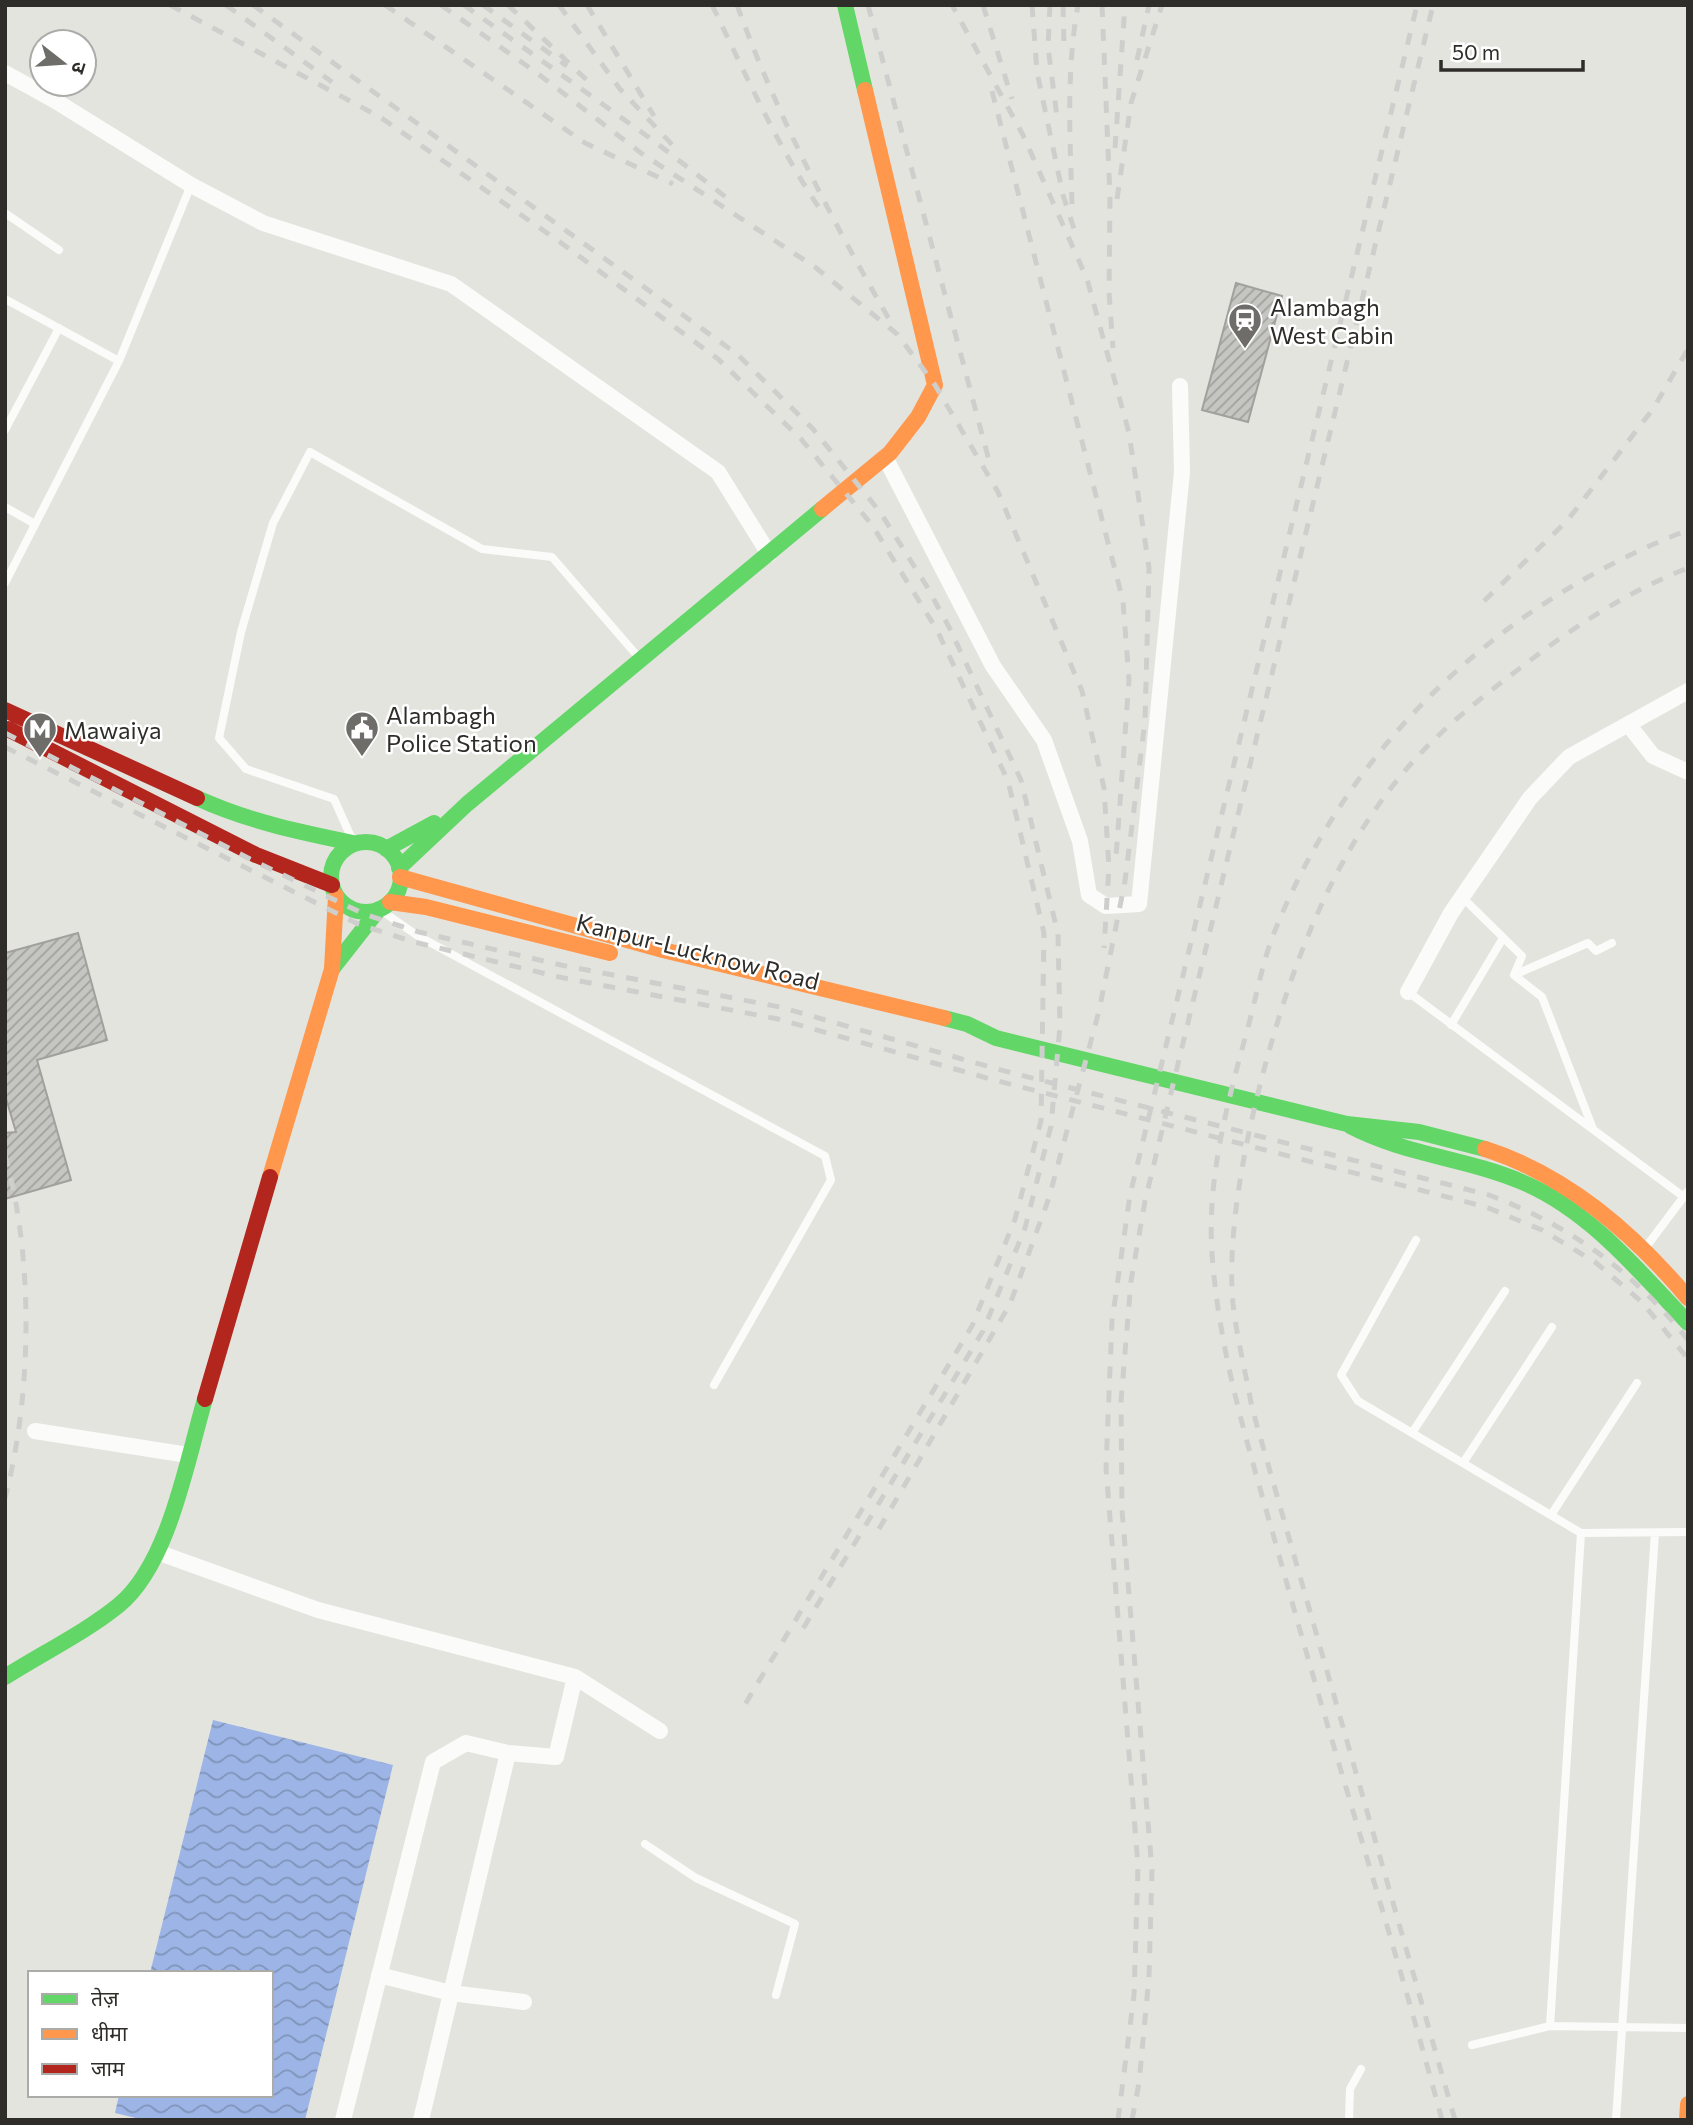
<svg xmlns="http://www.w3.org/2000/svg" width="1693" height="2125" font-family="Commissioner,'Noto Sans Devanagari',sans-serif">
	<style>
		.water { fill: url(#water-waves) }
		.building { fill: url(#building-hatch); stroke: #a1a09c; stroke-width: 2 }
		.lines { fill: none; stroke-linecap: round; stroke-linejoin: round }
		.lane { stroke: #fbfbfa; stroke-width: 8 }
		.street { stroke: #fbfbfa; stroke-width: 16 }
		.fast { stroke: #63d668; stroke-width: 16 }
		.slow { stroke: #ff974d; stroke-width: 16 }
		.jam { stroke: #b3261e; stroke-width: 16 }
		.rail { stroke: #cececc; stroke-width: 5; stroke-dasharray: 12 12; stroke-linecap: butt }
		.labels { text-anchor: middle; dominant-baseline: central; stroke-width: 5; stroke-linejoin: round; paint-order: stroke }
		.poi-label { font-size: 24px; fill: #2e2d29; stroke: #fff; text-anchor: start }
		.street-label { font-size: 24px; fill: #2e2d29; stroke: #fff }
	</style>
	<defs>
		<pattern id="water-waves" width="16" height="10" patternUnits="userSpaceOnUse" patternTransform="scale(1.75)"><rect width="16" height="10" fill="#9db5e6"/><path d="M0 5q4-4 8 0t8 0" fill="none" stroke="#8094ba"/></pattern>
		<pattern id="building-hatch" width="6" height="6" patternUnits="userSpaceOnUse" patternTransform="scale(1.75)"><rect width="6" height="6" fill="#c5c5c1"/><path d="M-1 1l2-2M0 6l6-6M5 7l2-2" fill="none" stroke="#a0a09d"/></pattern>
	</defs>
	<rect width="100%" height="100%" fill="#e4e4df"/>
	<!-- water -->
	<path class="water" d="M213 1720 393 1765 305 2120H144L115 2113 119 2095H271V1973H150Z"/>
	<!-- building -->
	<path class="building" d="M1236 283 1282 296 1248 422 1202 410Z
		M78 933 107 1040 37 1060 71 1180 5 1199V1133L16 1132 5 1095V953Z"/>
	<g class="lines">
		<!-- lane -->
		<path class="lane" d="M5 213 59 250
			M5 299 119 361
			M5 430 59 328
			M5 507 35 524
			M5 583 119 361 191 185
			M351 837 334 799 246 769 219 738 241 632 273 523 310 452 482 549 552 557 640 659
			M1462 897 1522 956 1514 975 1542 997 1593 1129
			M382 911 418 936 825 1156 831 1180 714 1385
			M1514 975 1588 943 1596 951 1612 943
			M1408 992 1684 1197
			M1451 1025 1503 938
			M1416 1240 1341 1375 1358 1401 1581 1533 1688 1532
			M1646 1247 1688 1191
			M1412 1433 1505 1291
			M1463 1463 1552 1327
			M1551 1515 1637 1383
			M645 1844 696 1878 795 1924 776 1995
			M1550 2026 1581 1533
			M1472 2045 1550 2026 1688 2028
			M1349 2120 1350 2089 1361 2069
			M1616 2120 1655 1533"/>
		<!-- street -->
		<path class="street" d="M5 73 54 100 191 185 263 223 451 284 718 472 769 554
			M885 457 993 666 1044 740 1080 841 1089 895 1106 906 1139 904 1182 472 1180 386
			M1628 724 1653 756 1688 772
			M1408 992 1451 913 1530 798 1569 757 1688 691
			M35 1431 188 1455
			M157 1552 318 1610 575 1677 660 1731
			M379 1975 451 1993 524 2002
			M343 2120 433 1762 466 1743 508 1753 556 1757 575 1677
			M421 2120 508 1753"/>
		<!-- fast -->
		<path class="fast" d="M845 5 865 90
			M197 798C247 821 299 832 353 843
			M331 877a35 35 0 1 1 70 0a35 35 0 1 1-70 0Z
			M386 849 434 823
			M399 868 467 804 822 509
			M332 969 379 909
			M944 1018 967 1024 996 1038 1347 1124 1419 1132 1485 1149
			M1350 1126C1405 1155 1466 1158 1522 1182 1589 1210 1639 1271 1688 1323
			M5 1677C41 1654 86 1632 119 1605 169 1564 187 1460 205 1399"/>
		<!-- slow -->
		<path class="slow" d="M822 509 890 453 918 417 935 385 865 90
			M400 877 663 950 944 1018
			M390 902 426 907 610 953
			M1485 1149C1567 1175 1633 1233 1688 1298
			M270 1177 332 969 336 896
			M1687 2120 1688 2104"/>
		<!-- jam -->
		<path class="jam" d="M5 710 197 798
			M8 729 256 855 332 885
			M205 1399 270 1177"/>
		<!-- rail -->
		<path class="rail" d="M170 5 380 117 560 242 718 359 801 439 872 525 937 630 1008 781 1044 933 1041 1121 1015 1219 972 1326 744 1706
			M226 5 332 82
			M253 5 737 354 813 429 880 512 926 585 949 627 1021 780 1058 934 1060 1026 1051 1126 1025 1228 983 1331 801 1632
			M385 5 585 143 673 184
			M441 5 537 73 641 153 815 267 897 334 935 385 998 492 1082 691 1104 788 1109 867 1104 948
			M464 5 654 141 732 202
			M483 5 567 66
			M508 5 593 86
			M559 5 620 89 678 151
			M587 5 654 116
			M712 5C746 75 778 148 822 212
			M737 5C777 116 834 224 893 326
			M868 5 991 468
			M983 5 1012 99
			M1032 5 1037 72 1063 195 1077 238
			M1050 5 1048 47 1057 117
			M1063 5 1064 47
			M1102 5 1110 197 1109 292 1113 348
			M1137 60 1149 5
			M992 91 1123 601 1129 680 1116 857
			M1115 148 1125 5
			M1117 199 1131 103 1162 5
			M1072 204C1070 137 1066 72 1078 5
			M1484 601 1567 521 1653 409 1688 349
			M5 733 250 859 364 914 419 932 561 965 780 1007 997 1069 1489 1195C1571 1226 1634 1272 1688 1340
			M5 747 358 924 414 942 559 977 778 1019 994 1080 1486 1207 1542 1230 1595 1262 1642 1302 1688 1359
			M5 1155C34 1258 32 1395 5 1498
			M879 1529 1010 1304 1049 1198 1099 1011 1125 881 1145 721 1149 568 1129 433 1087 279 1023 135 952 5
			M1118 2120 1134 1995 1138 1866 1106 1468 1112 1321 1130 1195 1417 5
			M1132 2120 1139 2083 1149 1977 1152 1870 1122 1510 1121 1401 1131 1281 1145 1201 1433 5
			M1442 2120C1392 1934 1333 1751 1282 1566 1253 1461 1220 1363 1212 1254 1207 1181 1226 1108 1245 1038 1255 1004 1261 966 1274 933 1350 743 1499 603 1688 530
			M1455 2120 1252 1408C1246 1374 1237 1339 1233 1304 1227 1237 1243 1154 1259 1089 1288 974 1330 857 1409 766 1444 726 1486 694 1528 662 1576 625 1631 590 1688 568"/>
	</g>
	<!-- icons -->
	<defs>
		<g id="station-pin" transform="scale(1.75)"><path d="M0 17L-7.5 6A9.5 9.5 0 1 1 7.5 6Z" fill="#6e6d69" stroke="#fff"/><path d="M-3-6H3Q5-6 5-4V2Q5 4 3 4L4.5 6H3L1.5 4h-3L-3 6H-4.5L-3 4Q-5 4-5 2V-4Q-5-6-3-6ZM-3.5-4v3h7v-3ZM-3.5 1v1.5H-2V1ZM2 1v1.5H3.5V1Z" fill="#fff"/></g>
		<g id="civic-pin" transform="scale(1.75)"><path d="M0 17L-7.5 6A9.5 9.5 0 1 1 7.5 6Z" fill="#6e6d69" stroke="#fff"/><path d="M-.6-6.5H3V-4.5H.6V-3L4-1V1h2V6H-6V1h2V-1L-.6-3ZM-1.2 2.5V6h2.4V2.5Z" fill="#fff"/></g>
		<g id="metro-pin" transform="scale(1.75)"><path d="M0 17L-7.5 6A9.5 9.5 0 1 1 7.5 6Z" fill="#6e6d69" stroke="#fff"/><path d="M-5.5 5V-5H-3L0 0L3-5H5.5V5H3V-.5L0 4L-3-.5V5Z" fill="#fff"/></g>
	</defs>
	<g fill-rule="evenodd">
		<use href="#station-pin" x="1245" y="320"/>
		<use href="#civic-pin" x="362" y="728"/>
		<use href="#metro-pin" x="40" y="729"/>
	</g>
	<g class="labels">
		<!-- poi labels -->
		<g class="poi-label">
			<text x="1270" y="306">Alambagh<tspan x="1270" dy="28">West Cabin</tspan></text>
			<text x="386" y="714">Alambagh<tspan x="386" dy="28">Police Station</tspan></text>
			<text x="64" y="729">Mawaiya</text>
		</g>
		<!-- street labels -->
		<g class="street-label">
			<text transform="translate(698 951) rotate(14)">Kanpur-Lucknow Road</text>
		</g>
	</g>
	<!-- border -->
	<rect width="1693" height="2125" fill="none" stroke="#2e2d29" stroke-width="14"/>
	<!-- legend -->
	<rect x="28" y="1971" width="245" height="126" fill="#ffffff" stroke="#ababa9" stroke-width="2"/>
	<rect x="42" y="1994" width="35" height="10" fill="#63d668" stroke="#ababa9" stroke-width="2"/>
	<text x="91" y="2006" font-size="21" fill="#2e2d29">तेज़</text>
	<rect x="42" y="2029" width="35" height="10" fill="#ff974d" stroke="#ababa9" stroke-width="2"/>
	<text x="91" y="2041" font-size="21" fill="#2e2d29">धीमा</text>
	<rect x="42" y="2064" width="35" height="10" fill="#b3261e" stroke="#ababa9" stroke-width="2"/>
	<text x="91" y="2076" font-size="21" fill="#2e2d29">जाम</text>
	<!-- north arrow -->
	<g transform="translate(63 63) rotate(107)"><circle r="33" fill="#ffffff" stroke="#ababa9" stroke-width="2"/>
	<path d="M0-5L12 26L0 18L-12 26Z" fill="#6e6d69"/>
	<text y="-10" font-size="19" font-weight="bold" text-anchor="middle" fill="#2e2d29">उ</text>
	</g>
	<!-- scale -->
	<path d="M1441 60v10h142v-10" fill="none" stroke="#2e2d29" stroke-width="3.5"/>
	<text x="1452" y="60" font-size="21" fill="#2e2d29" stroke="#ffffff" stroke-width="5" paint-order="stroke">50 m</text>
</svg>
